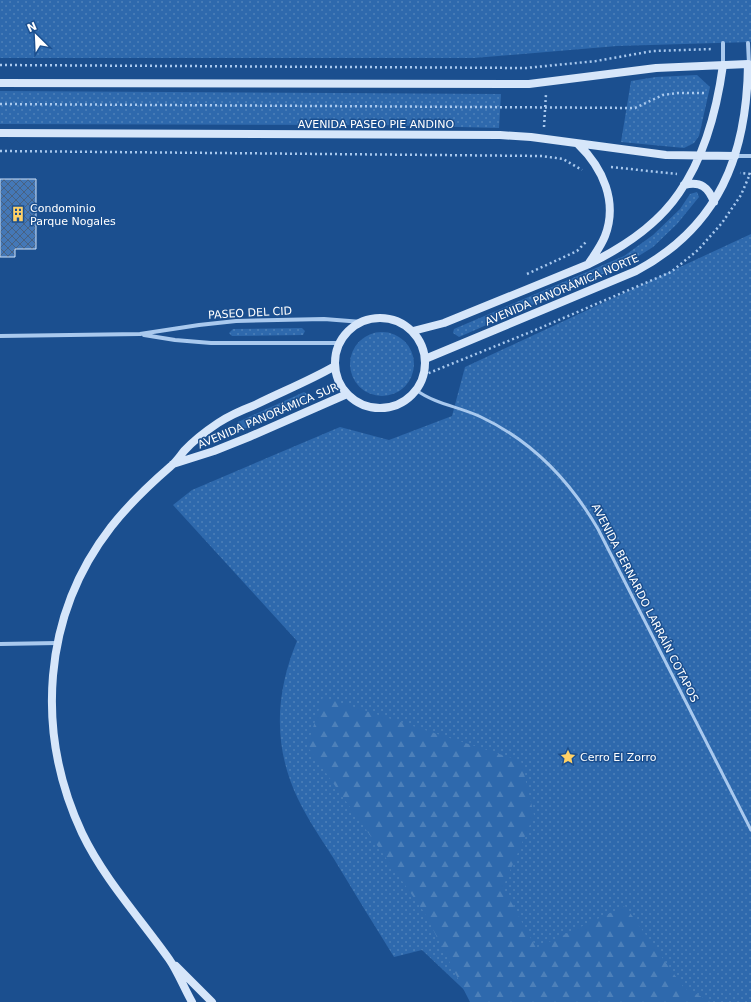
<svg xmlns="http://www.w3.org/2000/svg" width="751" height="1002" font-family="'DejaVu Sans',sans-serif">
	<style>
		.grass { fill: url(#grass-dots) }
		.forest { fill: url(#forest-firs) }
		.building { fill: url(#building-cross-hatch); stroke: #cfe3fa }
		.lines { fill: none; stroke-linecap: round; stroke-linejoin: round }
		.path { stroke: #a9c9ee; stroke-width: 2.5; stroke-dasharray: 2 3; stroke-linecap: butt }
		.lane { stroke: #a9c9ee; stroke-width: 3 }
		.street { stroke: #a9c9ee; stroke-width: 4 }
		.secondary { stroke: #d6e6fa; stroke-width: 8 }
		.labels { text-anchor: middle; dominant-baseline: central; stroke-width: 3; stroke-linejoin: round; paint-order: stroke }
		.street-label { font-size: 11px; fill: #fff; stroke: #1b4f8f }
		.poi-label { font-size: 11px; fill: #fff; stroke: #1b4f8f; text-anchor: start }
	</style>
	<defs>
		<pattern id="grass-dots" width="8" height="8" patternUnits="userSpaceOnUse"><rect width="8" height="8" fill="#2e69ad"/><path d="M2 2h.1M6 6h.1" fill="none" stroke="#4d80b9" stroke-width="1.8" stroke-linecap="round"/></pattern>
		<pattern id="forest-firs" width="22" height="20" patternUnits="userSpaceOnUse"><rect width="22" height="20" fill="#2e69ad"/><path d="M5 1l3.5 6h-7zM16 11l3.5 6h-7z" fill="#4d80b9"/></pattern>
		<pattern id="building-cross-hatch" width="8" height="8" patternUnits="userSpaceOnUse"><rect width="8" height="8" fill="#4478b7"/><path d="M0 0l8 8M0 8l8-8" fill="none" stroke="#486282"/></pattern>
	</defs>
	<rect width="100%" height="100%" fill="#1b4f8f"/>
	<!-- grass -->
	<path class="grass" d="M0 0H751V42L617 46 474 58H0Z
		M697 75 710 87 699 136 694 143 684 148 621 142 631 81 656 77Z
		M0 91 501 94 499 128 378 125 0 124Z
		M697 192 699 197 677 224 653 247 626 264 459 337 453 333 454 329 624 256 653 235 680 209 690 194Z
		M751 234V1002H477L422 950 394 957C374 925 354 892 334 859 322 840 308 820 298 799 273 747 275 694 297 641L173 505 192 490 340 427 389 440 452 416 465 367Z
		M302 328 305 331 303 335 232 336 229 333 233 329Z
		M350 364a32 32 0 1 1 64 0a32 32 0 1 1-64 0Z
		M304 392 309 395 308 401 242 430 238 428V422Z"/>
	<!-- forest -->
	<path class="forest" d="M323 697 521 761 534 815 503 887 536 948 625 906 684 988 712 1002H470L424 912 307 746Z"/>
	<!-- building -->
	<path class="building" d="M0 179H36V249H15V257H0Z"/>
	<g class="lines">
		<!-- path -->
		<path class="path" d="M0 65 526 68 596 61 653 51 713 49
			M0 104 635 108 663 95 677 93H707
			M544 127 546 94
			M0 151 542 156 563 159 582 170
			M611 167 677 174
			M527 274 577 251 587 241
			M424 375 533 331 671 272 698 250 722 223 741 195 750 174 740 173"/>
		<!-- lane -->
		<path class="lane" d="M416 390C435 404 460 407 481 417 532 441 570 481 598 529L751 830"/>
		<!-- street -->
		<path class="street" d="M748 43 749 64
			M723 65V43
			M735 156H751
			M144 335 175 340 211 343H339
			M0 336 140 334 199 325 236 321 324 319 362 322
			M0 644 57 643"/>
		<!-- secondary -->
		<path class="secondary" d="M0 83 529 84 656 68 748 64C747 155 719 227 636 271L425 359
			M0 133 500 135 531 137 666 155 735 156
			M578 144C603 168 618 202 605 236 601 246 595 254 589 263
			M684 185C701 181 708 187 714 202
			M335 363a45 45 0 1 1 90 0a45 45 0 1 1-90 0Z
			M413 331 444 323 589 264C622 248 658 224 679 193 705 156 717 109 723 65
			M173 464 214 451 249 437 347 394
			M176 966 212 1002
			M192 1002C184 988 178 972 169 959 140 918 104 879 82 833 35 732 42 616 111 527 129 504 149 485 171 466 176 462 180 456 184 451 194 440 206 431 218 423 230 415 242 410 255 405 281 392 309 381 335 366"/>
	</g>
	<!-- icons -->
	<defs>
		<g id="building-bare" transform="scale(1.2)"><path d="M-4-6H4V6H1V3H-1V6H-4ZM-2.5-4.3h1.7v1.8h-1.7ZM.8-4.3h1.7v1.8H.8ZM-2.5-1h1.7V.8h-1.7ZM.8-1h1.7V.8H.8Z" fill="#ffd166" stroke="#1b4f8f" stroke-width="2.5" paint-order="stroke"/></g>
		<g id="sight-bare" transform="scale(1.2)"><path d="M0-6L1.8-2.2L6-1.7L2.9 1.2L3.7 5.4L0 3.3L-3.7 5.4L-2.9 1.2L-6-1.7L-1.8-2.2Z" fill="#ffd166" stroke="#1b4f8f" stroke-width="2.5" paint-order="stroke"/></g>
	</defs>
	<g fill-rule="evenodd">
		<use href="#building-bare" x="18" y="214"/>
		<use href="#sight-bare" x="568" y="757"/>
	</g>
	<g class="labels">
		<!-- street labels -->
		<g class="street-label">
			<text x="376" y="124">AVENIDA PASEO PIE ANDINO</text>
			<text transform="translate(562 290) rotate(-23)">AVENIDA PANORÁMICA NORTE</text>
			<text transform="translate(250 313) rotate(-3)">PASEO DEL CID</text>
			<text transform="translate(268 416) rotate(-23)">AVENIDA PANORÁMICA SUR</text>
			<text transform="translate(645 603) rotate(63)">AVENIDA BERNARDO LARRAÍN COTAPOS</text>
		</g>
		<!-- poi labels -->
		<g class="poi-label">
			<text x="30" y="208">Condominio<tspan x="30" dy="13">Parque Nogales</tspan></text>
			<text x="580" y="757">Cerro El Zorro</text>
		</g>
	</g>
	<!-- north arrow -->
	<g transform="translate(36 36) rotate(336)" stroke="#1b4f8f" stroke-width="3" paint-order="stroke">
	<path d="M0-3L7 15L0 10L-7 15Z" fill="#ffffff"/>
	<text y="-6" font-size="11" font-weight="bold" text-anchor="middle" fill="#ffffff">N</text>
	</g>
</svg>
